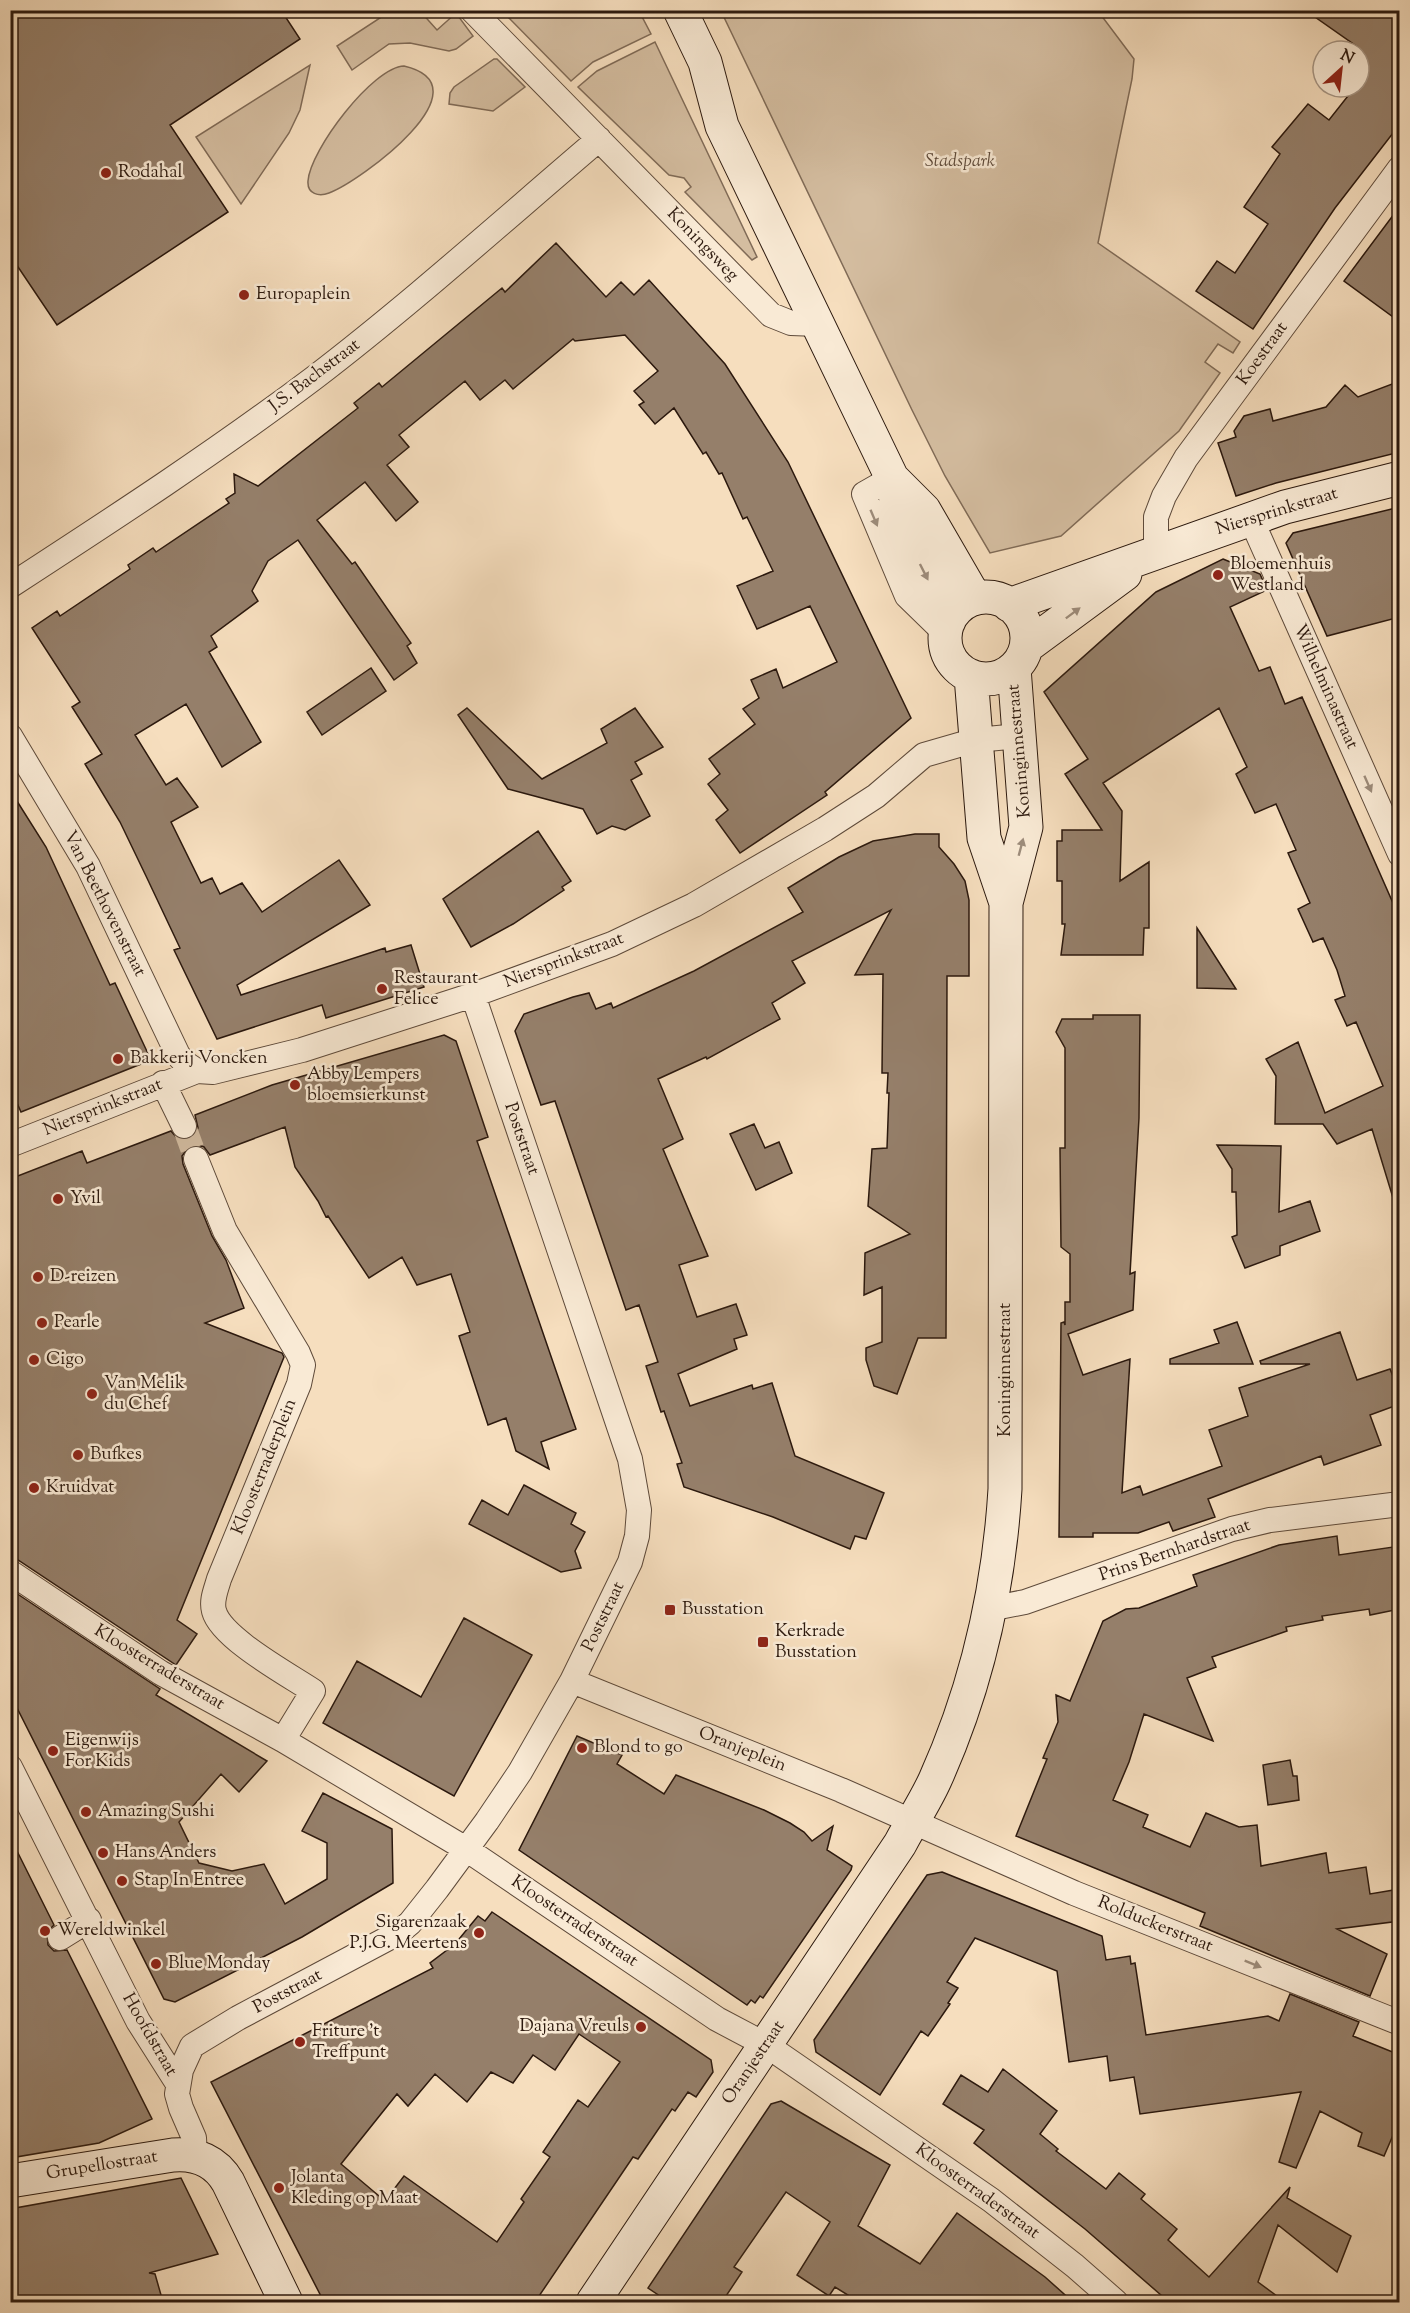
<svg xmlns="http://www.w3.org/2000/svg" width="1410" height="2313" font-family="'Sorts Mill Goudy',serif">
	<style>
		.green { fill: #d4bda0; stroke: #806b57; stroke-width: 1.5 }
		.building { fill: #957f6a; stroke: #2c190e; stroke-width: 1.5; fill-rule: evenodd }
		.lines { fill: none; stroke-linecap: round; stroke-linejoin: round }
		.street-tunnel { stroke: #ceb79b; stroke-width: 24; stroke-dasharray: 24 12; stroke-linecap: butt }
		.street-casing { stroke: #5e4a3a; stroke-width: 26 }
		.secondary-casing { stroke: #2c190e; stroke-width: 35 }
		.street { stroke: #f9ead5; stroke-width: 24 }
		.secondary { stroke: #f9ead5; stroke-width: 33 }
		.oneway { fill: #9d8c7b }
		.poi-dot { fill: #8f2418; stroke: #f9ead5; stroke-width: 2 }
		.labels { text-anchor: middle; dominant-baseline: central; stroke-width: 5; stroke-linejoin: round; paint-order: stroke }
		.park-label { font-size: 18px; font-style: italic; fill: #5e4a3a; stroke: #f9ead5 }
		.poi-label { font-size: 18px; fill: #2c190e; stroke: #f9ead5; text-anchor: start }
		.street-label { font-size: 18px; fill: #2c190e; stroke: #f9ead5 }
	</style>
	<rect width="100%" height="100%" fill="#f6debe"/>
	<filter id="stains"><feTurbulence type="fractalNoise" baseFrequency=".00333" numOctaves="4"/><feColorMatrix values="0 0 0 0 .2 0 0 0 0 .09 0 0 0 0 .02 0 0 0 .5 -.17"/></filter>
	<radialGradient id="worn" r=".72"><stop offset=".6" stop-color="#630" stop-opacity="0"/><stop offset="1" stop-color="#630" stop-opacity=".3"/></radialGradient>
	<!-- green -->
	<path class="green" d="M392 10 420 11 437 30 456 13 473 36 456 49 449 51 410 43 389 44 352 70 337 46Z
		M514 10 639 11 651 34 593 62 571 81 506 15Z
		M721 11H1098L1134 59 1132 79 1098 243 1240 342 1233 353 1218 344 1205 362 1220 373 1179 431 1061 536 990 553 945 476 912 410Z
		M655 42 757 257 752 260 685 192 691 187 684 178 669 175 578 87 597 71Z
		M494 59H497L525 87 493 111 449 104 450 93 454 87Z
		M310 65 300 110 289 133 241 204 196 137Z
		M404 66C490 86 361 181 329 193 319 197 307 194 308 181 310 150 373 67 404 66Z"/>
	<!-- building -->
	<path class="building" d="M10 10H281L300 39 170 125 228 212 57 325 10 255Z
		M1305 10H1400V124L1335 208 1253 329 1196 291 1217 261 1235 273 1268 224 1244 207 1280 154 1272 147 1308 104 1329 120 1355 87H1359V48Z
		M1400 206V322L1344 281Z
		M556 243 606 297 621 282 634 295 649 280 725 364 788 462 911 718 825 792 827 795 740 853 716 820 728 810 708 784 720 774 709 759 755 724 743 709 759 698 751 680 776 669 783 688 837 662 810 606 757 629 737 586 773 571 747 517 743 519 722 473 719 474 706 452 703 454 674 408 655 424 639 405 644 402 634 391 658 371 625 335 575 341 573 339 513 389 505 380 480 400 465 381 399 435 409 447 387 465 418 502 396 521 365 482 317 520 352 564 355 562 411 643 407 646 417 663 394 680 298 540 268 561 252 591 258 601 211 636 217 647 209 652 261 742 222 767 186 704 135 735 166 785 177 778 198 807 171 822 201 883 212 878 220 894 242 883 262 912 339 860 370 905 237 985 241 995 385 948 386 952 411 945 424 987 326 1018 322 1005 217 1039 174 950 180 948 146 876 120 822 85 764 102 754 72 707 80 702 32 628 57 611 60 616 130 569 128 565 153 548 156 552 229 503 226 499 235 493 234 474 258 486 358 408 354 403 379 383 382 387 502 288 505 292Z
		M1400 381V452L1276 483 1236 496 1218 443 1236 437 1234 431 1244 416 1270 409 1273 421 1326 407 1345 385 1358 397Z
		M1400 507V617L1327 636 1286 543 1293 533Z
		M1223 559 1260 574 1267 590 1230 607 1259 671 1270 667 1285 704 1302 697 1400 919V1197L1393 1198 1372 1129 1337 1144 1323 1124H1275L1276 1076 1266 1059 1298 1042 1325 1113 1383 1086 1356 1022 1347 1026 1335 1000 1345 996 1337 970 1323 938 1313 942 1298 909 1310 903 1288 853 1296 850 1276 804 1255 813 1236 774 1247 767 1219 708 1103 783 1122 811 1120 881 1149 862V928H1144L1143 955H1061L1065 924H1062V881H1057V841H1062V830H1102L1065 774 1088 759 1044 692 1156 592Z
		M371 668 386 691 322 735 307 712Z
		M467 708 542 779 607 743 601 729 635 708 663 747 635 762 642 774 631 780 650 816 625 830 612 826 597 834 583 809 508 789 458 715Z
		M10 790 46 847 110 985 115 983 151 1060 21 1112 17 1103 10 1106Z
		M538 831 571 881 562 887 564 890 513 924 471 947 443 899Z
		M915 834H939V847L954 864 965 881 969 900V976H947L946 1338H918L897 1394 874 1386 866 1360V1348L882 1342V1287L864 1295 865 1253 910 1234 868 1206 872 1149 887 1148 889 1093H887L888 1073H882L883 974 855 975 891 910 792 961 805 983 772 1003 780 1019 707 1059 706 1057 658 1079 683 1139 663 1149 708 1256 679 1265 697 1317 736 1304 747 1335 734 1339 737 1349 678 1374 690 1406 752 1385 753 1389 772 1383 795 1456 884 1493 866 1539 855 1536 850 1549 773 1517 684 1487 677 1464 682 1463 664 1411 661 1412 646 1366 658 1362 639 1305 626 1310 555 1101 541 1105 515 1031 524 1014 573 997 589 993 596 1009 611 1003 613 1008 694 971 803 912 788 888 839 857 873 841Z
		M1197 928 1236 989 1197 988Z
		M1093 1015H1140L1139 1118 1130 1274 1135 1272 1133 1310 1068 1334 1083 1375 1130 1359 1122 1493 1140 1486 1143 1495 1222 1466 1209 1430 1248 1416 1239 1388 1310 1364H1261L1260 1361 1340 1332 1357 1380 1390 1369 1400 1394V1404L1370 1415 1381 1445 1324 1465 1321 1456 1208 1499 1215 1517 1173 1531 1169 1522 1138 1533H1093V1537H1059L1061 1323 1064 1322 1065 1325V1302H1070V1254L1061 1247 1060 1148H1065V1048L1056 1032 1062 1019H1093Z
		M444 1035 456 1041 488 1137 477 1141 576 1429 541 1442 549 1469 516 1451 506 1418 488 1425 459 1336 470 1332 451 1274 417 1285 402 1257 369 1278 328 1216 326 1217 318 1201 295 1167 285 1127 210 1155 204 1147 197 1145 190 1146 182 1156 183 1164 212 1236 226 1260 244 1308 205 1323 282 1353 284 1357 177 1620 197 1634 176 1665 18 1560 10 1558V1179L82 1151 87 1163 171 1131 177 1138 190 1139 195 1134 198 1128 195 1115 272 1085Z
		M754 1124 765 1148 779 1142 792 1173 756 1190 730 1134Z
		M1217 1145 1281 1146 1279 1212 1310 1201 1320 1231 1280 1246V1255L1245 1268 1232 1237 1237 1235 1236 1192H1232V1169Z
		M1237 1322 1253 1364H1170V1359L1219 1343 1214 1330Z
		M524 1485 576 1513 571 1524 585 1532 575 1551 581 1568 561 1572 469 1524 482 1500 508 1515Z
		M1337 1536 1339 1555 1400 1546V1609L1370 1615 1369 1609 1322 1616 1323 1620 1286 1627 1287 1631 1212 1657 1216 1667 1187 1678 1213 1741 1144 1714 1129 1762 1113 1800 1148 1815 1143 1827 1190 1847 1206 1813 1239 1827 1257 1825 1261 1866 1326 1853 1329 1873 1366 1867 1370 1894 1400 1889V1921L1337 1929 1387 1954 1370 1996 1200 1926 1205 1913 1016 1836 1047 1759 1043 1758 1058 1722 1056 1695 1070 1701 1103 1621 1126 1609 1139 1608 1197 1586 1193 1575 1279 1545Z
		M10 1589 160 1689 156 1695 267 1761 239 1792 221 1774 179 1822 199 1863 232 1871 264 1864 285 1904 327 1879V1843L302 1831 323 1793 392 1829 393 1883 302 1937 175 2002 164 1999 10 1694Z
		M464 1618 532 1655 454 1796 323 1723 357 1661 421 1697Z
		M577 1736 622 1755 617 1764 664 1794 676 1775 764 1810 790 1823 804 1832 812 1841 833 1826 827 1850 852 1866 851 1870 763 1998 760 1996 755 2003 751 2000 747 2005 519 1850Z
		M1290 1760 1293 1776H1297L1299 1800 1268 1805 1263 1765Z
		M10 1837 54 1925 47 1932 48 1945 54 1951 67 1950 152 2119 99 2143 10 2158Z
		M942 1872 1102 1936 1106 1960 1130 1956 1131 1964 1135 1963 1146 2035 1268 2016 1279 2021 1290 1994 1359 2022 1353 2036 1400 2055V2119L1384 2156 1358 2146 1362 2133 1320 2111 1296 2168 1279 2162 1301 2092 1140 2114 1134 2077 1110 2081 1107 2056 1069 2062 1057 1971 975 1938 947 1982 958 1988 948 2003 950 2004 928 2036 921 2031 880 2095 816 2052 814 2040 927 1875Z
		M492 1912 711 2060 713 2072 696 2097 688 2092 675 2111 672 2109 638 2159 633 2157 535 2302H324L211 2082 433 1968 430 1963 455 1944 478 1916 485 1921ZM579 2034 620 2062 588 2107 578 2100 543 2152 550 2157 521 2199 524 2202 497 2242 404 2176 385 2201 341 2164 397 2094 408 2106 435 2074 467 2102 491 2072 513 2083 533 2055 555 2070Z
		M1003 2069 1057 2111 1040 2134 1058 2149 1056 2151 1106 2189 1119 2173 1145 2194 1141 2199 1177 2229 1168 2240 1209 2277 1290 2187 1287 2198 1351 2236 1337 2272 1278 2225 1258 2282 1285 2302H1169L1085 2229 974 2143 984 2130 943 2104 961 2075 988 2092Z
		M781 2101 890 2165 858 2226 920 2264 957 2213 1045 2277 1073 2302H859L835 2287 829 2296 797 2275 830 2222 786 2192 734 2267 742 2272 722 2302H669L648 2288 771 2104Z
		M181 2178 218 2254 149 2273 155 2274 163 2302H10V2209Z"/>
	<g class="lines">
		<!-- street-tunnel -->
		<path class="street-tunnel" d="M184 1126 196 1159"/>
		<!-- street casing -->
		<g class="street-casing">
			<path id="street" d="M472 10 771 315 791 323 818 324
				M892 478 864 494 907 596 945 633
				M1251 519 1400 854
				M1156 551V517L1164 496 1186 458 1400 168
				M10 586C113 519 216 452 314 378 412 303 505 219 599 139
				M10 736 88 866 178 1055 185 1063 197 1071
				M163 1083 184 1126
				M10 1145 197 1071 213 1072 302 1050 473 995 612 944 694 905 825 829 876 796 924 755 976 740 1019 736
				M196 1159 225 1231 298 1353 303 1365 299 1384 219 1579C216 1590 211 1600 214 1611 221 1638 289 1675 313 1691L283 1740
				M10 1572 161 1673 283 1740 466 1849 717 2019 766 2045 991 2200 1075 2266 1116 2302
				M989 1609 1025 1602 1232 1529 1270 1520 1400 1504
				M572 1681 841 1790 1074 1893 1400 2023
				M10 1767 138 2021 178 2084
				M60 1938 89 1920
				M195 2156 194 2138 181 2108 177 2094 181 2070 192 2046 238 2018 398 1933 410 1923 437 1889 487 1821 520 1772 572 1681 630 1562 637 1536 639 1510 630 1459 473 995"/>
		</g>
		<!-- secondary casing -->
		<g class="secondary-casing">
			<path id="secondary" d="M680 10 705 62 722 126 892 478 901 527 949 621
				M892 478 924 510 975 598
				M945 638a41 41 0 1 1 82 0a41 41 0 1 1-82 0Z
				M1009 605 1285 507 1400 478
				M1026 647 1125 574
				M971 676 984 838 1006 903
				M10 2181 173 2155C196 2153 216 2161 228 2182L286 2302
				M593 2302 900 1844C911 1823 925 1802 935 1780 976 1689 999 1588 1005 1489L1006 903 1026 827 1014 668"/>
		</g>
		<!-- street -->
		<use href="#street" class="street"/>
		<!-- secondary -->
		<use href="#secondary" class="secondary"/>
	</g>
	<!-- one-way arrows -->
	<defs><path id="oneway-solid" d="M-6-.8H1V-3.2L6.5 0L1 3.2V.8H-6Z" transform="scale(1.5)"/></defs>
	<g class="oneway">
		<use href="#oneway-solid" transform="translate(874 518) rotate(67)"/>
		<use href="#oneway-solid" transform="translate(924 572) rotate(63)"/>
		<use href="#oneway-solid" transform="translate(1073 613) rotate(-37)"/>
		<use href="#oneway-solid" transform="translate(1368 784) rotate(66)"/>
		<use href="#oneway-solid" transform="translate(1021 847) rotate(-75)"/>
		<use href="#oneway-solid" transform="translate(1253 1964) rotate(22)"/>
	</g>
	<!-- markers -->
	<g class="poi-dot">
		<circle cx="106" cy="173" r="6"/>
		<circle cx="244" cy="295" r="6"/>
		<circle cx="1218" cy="575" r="6"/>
		<circle cx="382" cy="989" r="6"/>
		<circle cx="118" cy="1059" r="6"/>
		<circle cx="295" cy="1085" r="6"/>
		<circle cx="58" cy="1199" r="6"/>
		<circle cx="38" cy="1277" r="6"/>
		<circle cx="42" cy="1323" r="6"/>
		<circle cx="34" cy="1360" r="6"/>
		<circle cx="92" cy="1394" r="6"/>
		<circle cx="78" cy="1455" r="6"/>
		<circle cx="34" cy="1488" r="6"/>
		<rect x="664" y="1604" width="12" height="12" rx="3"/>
		<rect x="757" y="1636" width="12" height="12" rx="3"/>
		<circle cx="582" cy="1748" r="6"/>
		<circle cx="53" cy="1751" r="6"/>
		<circle cx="86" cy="1812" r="6"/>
		<circle cx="103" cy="1853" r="6"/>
		<circle cx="122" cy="1881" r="6"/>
		<circle cx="45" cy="1931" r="6"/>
		<circle cx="479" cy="1933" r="6"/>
		<circle cx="156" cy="1964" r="6"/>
		<circle cx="641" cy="2027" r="6"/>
		<circle cx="300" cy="2042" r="6"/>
		<circle cx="279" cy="2188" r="6"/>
	</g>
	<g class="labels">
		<!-- park labels -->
		<g class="park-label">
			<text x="960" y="162">Stadspark</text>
		</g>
		<!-- poi labels -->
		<g class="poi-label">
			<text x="118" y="173">Rodahal</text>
			<text x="256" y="295">Europaplein</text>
			<text x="1230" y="565">Bloemenhuis<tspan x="1230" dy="21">Westland</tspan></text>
			<text x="394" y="979">Restaurant<tspan x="394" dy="21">Felice</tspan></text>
			<text x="130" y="1059">Bakkerij Voncken</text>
			<text x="307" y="1075">Abby Lempers<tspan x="307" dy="21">bloemsierkunst</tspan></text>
			<text x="70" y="1199">Yvil</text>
			<text x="50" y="1277">D-reizen</text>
			<text x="54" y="1323">Pearle</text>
			<text x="46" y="1360">Cigo</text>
			<text x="104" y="1384">Van Melik<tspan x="104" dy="21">du Chef</tspan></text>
			<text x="90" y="1455">Bufkes</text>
			<text x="46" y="1488">Kruidvat</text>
			<text x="682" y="1610">Busstation</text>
			<text x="775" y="1632">Kerkrade<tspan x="775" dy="21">Busstation</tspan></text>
			<text x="65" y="1741">Eigenwijs<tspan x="65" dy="21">For Kids</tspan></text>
			<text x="594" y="1748">Blond to go</text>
			<text x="98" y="1812">Amazing Sushi</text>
			<text x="115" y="1853">Hans Anders</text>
			<text x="134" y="1881">Stap In Entree</text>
			<text x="467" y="1923" text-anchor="end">Sigarenzaak<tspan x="467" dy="21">P.J.G. Meertens</tspan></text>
			<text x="57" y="1931">Wereldwinkel</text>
			<text x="168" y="1964">Blue Monday</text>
			<text x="629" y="2027" text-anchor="end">Dajana Vreuls</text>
			<text x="312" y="2032">Friture 't<tspan x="312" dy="21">Treffpunt</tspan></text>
			<text x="291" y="2178">Jolanta<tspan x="291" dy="21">Kleding op Maat</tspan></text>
		</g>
		<!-- street labels -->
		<g class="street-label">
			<text transform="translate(702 245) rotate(46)">Koningsweg</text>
			<text transform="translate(1263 354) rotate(-54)">Koestraat</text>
			<text transform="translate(315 376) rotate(-37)">J.S. Bachstraat</text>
			<text transform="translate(1277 512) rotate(-17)">Niersprinkstraat</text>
			<text transform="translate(1325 687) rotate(66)">Wilhelminastraat</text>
			<text transform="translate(1020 751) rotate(-95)">Koninginnestraat</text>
			<text transform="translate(104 904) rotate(63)">Van Beethovenstraat</text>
			<text transform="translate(564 961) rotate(-21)">Niersprinkstraat</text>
			<text transform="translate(103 1108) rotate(-22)">Niersprinkstraat</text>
			<text transform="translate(521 1139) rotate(71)">Poststraat</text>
			<text transform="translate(1006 1370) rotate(-90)">Koninginnestraat</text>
			<text transform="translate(265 1467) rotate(-68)">Kloosterraderplein</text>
			<text transform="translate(1175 1551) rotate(-19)">Prins Bernhardstraat</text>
			<text transform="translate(604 1617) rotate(-64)">Poststraat</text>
			<text transform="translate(159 1668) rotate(31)">Kloosterraderstraat</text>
			<text transform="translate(742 1750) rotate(22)">Oranjeplein</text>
			<text transform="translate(574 1922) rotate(34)">Kloosterraderstraat</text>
			<text transform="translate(1155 1925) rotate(22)">Rolduckerstraat</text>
			<text transform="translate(288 1992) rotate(-28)">Poststraat</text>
			<text transform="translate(149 2035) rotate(60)">Hoofdstraat</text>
			<text transform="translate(754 2063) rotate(-56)">Oranjestraat</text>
			<text transform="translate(102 2166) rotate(-9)">Grupellostraat</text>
			<text transform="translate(977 2192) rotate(36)">Kloosterraderstraat</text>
		</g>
	</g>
	<!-- margin -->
	<rect width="1410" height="2313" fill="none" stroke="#f6debe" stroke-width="36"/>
	<rect x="12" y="12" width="1386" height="2289" fill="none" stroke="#2c190e" stroke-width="3"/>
	<rect x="18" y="18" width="1374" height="2277" fill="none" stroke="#2c190e" stroke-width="1.5"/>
	<!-- north arrow -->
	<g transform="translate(1341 69) rotate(27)"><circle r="28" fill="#f9ead5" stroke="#a79685" stroke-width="1.5"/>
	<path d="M0-4.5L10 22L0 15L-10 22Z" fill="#8f2418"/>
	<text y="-9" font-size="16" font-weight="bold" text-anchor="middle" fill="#2c190e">N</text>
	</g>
	<rect width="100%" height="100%" filter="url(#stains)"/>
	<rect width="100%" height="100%" fill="url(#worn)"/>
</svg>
